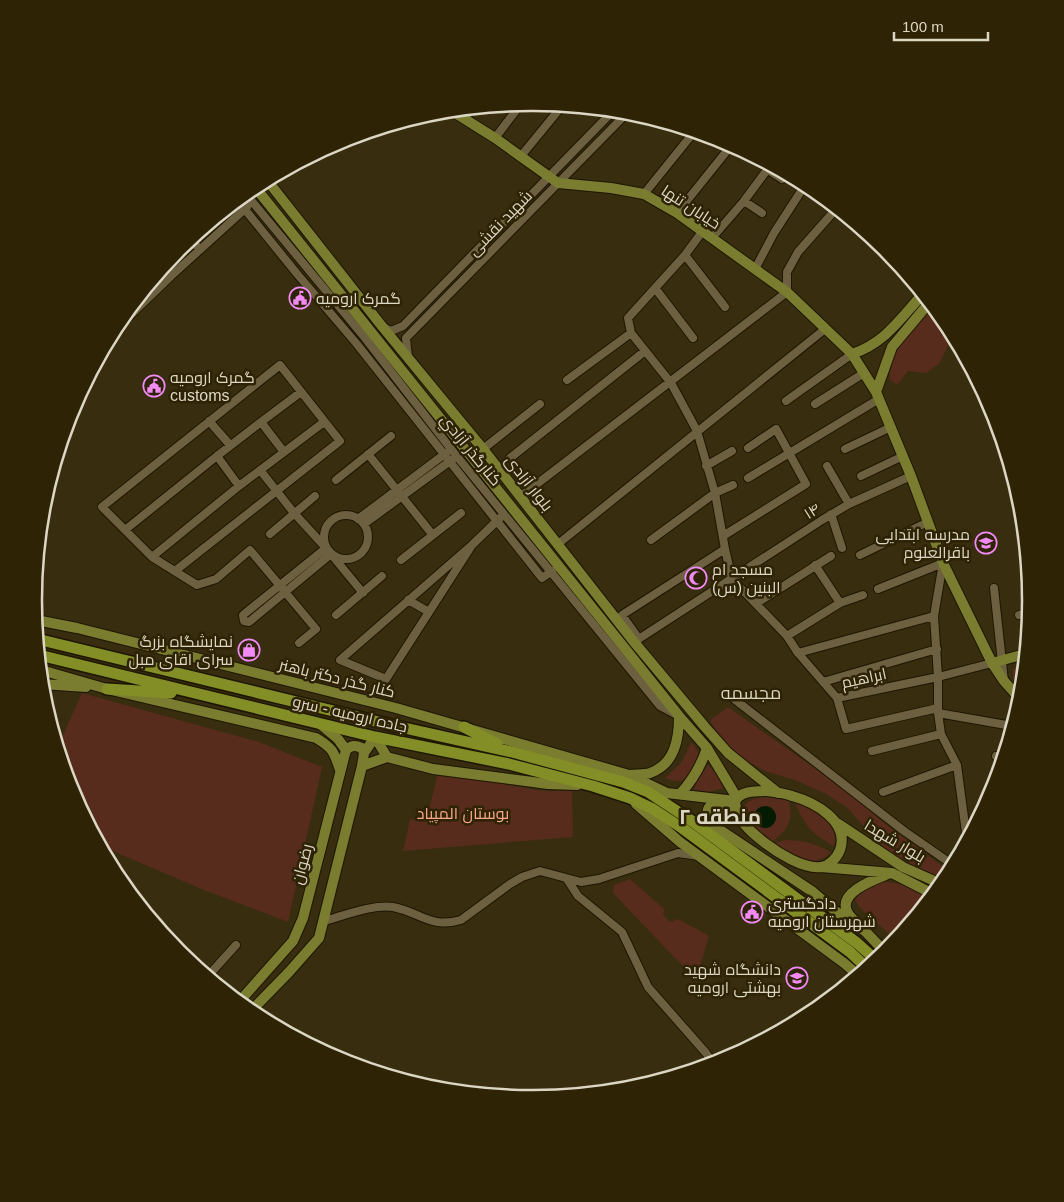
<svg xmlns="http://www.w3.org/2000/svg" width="1064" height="1202" font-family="Arial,Cairo,sans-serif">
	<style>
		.green { fill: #572c1c }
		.water { fill: #031b00 }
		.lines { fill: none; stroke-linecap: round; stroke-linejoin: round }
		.minor-casing { stroke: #1d1601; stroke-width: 10 }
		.major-casing { stroke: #1d1601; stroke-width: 12 }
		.highway-casing { stroke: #1d1601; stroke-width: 14 }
		.minor { stroke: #6c6040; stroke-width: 8 }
		.major { stroke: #7a7c30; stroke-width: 10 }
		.highway { stroke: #838e26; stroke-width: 11 }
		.labels { text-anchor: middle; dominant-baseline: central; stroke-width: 5; stroke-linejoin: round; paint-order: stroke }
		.street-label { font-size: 16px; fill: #dcd6c4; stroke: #2e2304 }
		.poi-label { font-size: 16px; fill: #dcd6c4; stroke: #2e2304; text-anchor: start }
		.park-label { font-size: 16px; fill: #faa789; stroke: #2e2304 }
		.neighbourhood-label { font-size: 18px; fill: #dcd6c4; stroke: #2e2304 }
		.district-label { font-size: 21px; font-weight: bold; fill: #dcd6c4; stroke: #2e2304 }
		.rim { fill: none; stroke: #dcd6c4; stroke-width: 2.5 }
	</style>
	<rect width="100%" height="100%" fill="#382d0e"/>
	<!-- green -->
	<path class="green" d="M933 307 946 324 953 336 939 364 926 373 908 371 897 385 890 379C889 349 914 328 933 307Z
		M1024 662 1022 687 1013 678V670L1019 663Z
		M82 693 259 742 322 767 288 922 204 890 101 846 72 791 58 746Z
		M728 707 837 784 887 825 938 863 950 870 943 882 894 856 871 835 848 808 826 794 795 780 765 771 732 752 719 737 710 720Z
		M692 742 698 752 699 763C689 779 684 785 665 778L681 763Z
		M708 765 717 774 723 788 709 792 694 790 698 778Z
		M438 773 544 791H572L573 837 403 851 410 819 426 821Z
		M766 796 789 801C793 822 788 829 772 842 750 829 722 803 766 796Z
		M795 802C817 809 840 820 834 846 814 836 802 823 795 802Z
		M786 840C803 840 816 844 831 852 813 871 792 856 775 843Z
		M630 879 665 910 663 914 670 922 678 919 709 936 696 980 613 893 614 885Z
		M882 881 900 884 929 898 896 940 862 910 855 900 862 889Z"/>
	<!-- water -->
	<path class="water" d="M754 817a11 11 0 1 1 22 0a11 11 0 1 1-22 0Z"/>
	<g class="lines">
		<!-- minor casing -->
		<g class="minor-casing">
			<path id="minor" d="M465 118 472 109
				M495 138 521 104
				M521 156 562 106
				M768 170 782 179
				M246 194 365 338 451 449 660 706 675 714
				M644 194 694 132
				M238 201 298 275 356 343 542 578 552 571
				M744 201 762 213
				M677 213 730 147
				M702 232 685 255 628 318 631 333 671 383 697 431 715 493 725 549 732 579
				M712 238 744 201 770 166
				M191 239 200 250
				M685 255 725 307
				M165 266 172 275
				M755 269 774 233 805 185
				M655 288 693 338
				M385 328 391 331 403 326 613 111
				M115 330 172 275 247 207
				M408 357 406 338 628 112
				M567 380 631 333
				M786 401 852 354
				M815 404 864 373
				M209 421 230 445
				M261 422 301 392
				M483 449 540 404
				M845 449 891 427
				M284 452 261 422 217 456 239 486 324 422
				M368 454 432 534
				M510 458 645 351
				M706 466 732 451
				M827 466 849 504
				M260 470 294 513 326 548 243 615 244 621 249 622 331 554 363 593
				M861 476 903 456
				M748 478 879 399
				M336 480 391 436
				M520 497 787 292V272L798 252 836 209
				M831 514 842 548
				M324 537a22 22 0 1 1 44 0a22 22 0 1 1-44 0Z
				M358 519 446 453
				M364 524 453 459
				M125 530 217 456
				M270 534 315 496
				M723 536 806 484 776 429 748 448
				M651 540 715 493 733 485
				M558 544 825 329
				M472 545 386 679 340 660 472 545 500 518
				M860 555 928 522
				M152 557 239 486
				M401 560 461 513
				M943 563 934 616 938 677V713L941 734 957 765 967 840
				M815 565 840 603
				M175 571 340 441 280 365 102 507 152 557 197 585 216 579 250 550 316 629 299 643
				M732 579 787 636 798 653 837 698 846 729 938 708
				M994 588 1004 681
				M878 589 943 563
				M408 600 429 612
				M757 603 831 556
				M336 615 382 576
				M1019 615 1029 612
				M787 636 840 603 863 595
				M639 639 622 615 725 549
				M634 642 822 520 849 504 911 476
				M798 653 934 616
				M823 682 937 649
				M729 695 904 831 953 865
				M837 698 938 677 992 663
				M938 713 1012 726
				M872 751 941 734
				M996 756 1003 757
				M883 792 957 765
				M567 879 578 896 622 932 648 987 706 1053 714 1064
				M324 921C343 916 373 904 393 907 420 912 430 929 461 920L510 884 522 877 540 871 581 882 599 879 678 853 699 856
				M208 976 236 945"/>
		</g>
		<!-- major casing -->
		<g class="major-casing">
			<path id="major" d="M452 111 495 138 558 183 611 188 644 194 677 213 787 292 852 354 876 392 911 476 943 563 992 663 1004 681 1020 699
				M267 180 381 325 483 449 634 642 705 727 728 753 778 793
				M255 187 679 716 707 748 737 798
				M852 354C885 343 900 319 922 295
				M876 392 892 347 929 303
				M36 620 77 628 396 708 629 775 667 793 735 801
				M992 663 1025 654
				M41 670 107 689 316 738C333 748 334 752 340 770
				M42 684 86 687
				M346 750C352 745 355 745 362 748L364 753
				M362 766 387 757 433 769 548 784 577 785
				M630 775C636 774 644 775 650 773 675 764 679 739 679 716
				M765 791C774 792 784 793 792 796 814 802 850 821 840 850 837 858 829 866 821 867 803 869 778 853 765 843 751 832 736 820 735 801 742 790 754 792 765 791Z
				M680 794C693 780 701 766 707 748
				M636 804 680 842 844 963 858 975
				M739 820C734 815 727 807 720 805 705 801 704 817 714 826L813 892 834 910 866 932 885 952
				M837 823 903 867 941 884
				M821 867 892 873 933 894
				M854 920C852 918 848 914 847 911 838 892 876 879 888 874
				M239 1002 293 941 303 918 346 750 338 739 320 724
				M251 1011 289 972 319 938 362 766 364 753 375 737 387 757"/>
		</g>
		<!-- highway casing -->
		<g class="highway-casing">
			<path id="highway" d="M37 639 391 725 512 752 623 782 648 792 689 819 857 943 876 960
				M39 655 375 737 509 764 593 786 630 798 653 809 682 828 850 952 867 968
				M107 689 171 693
				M464 727 497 744"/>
		</g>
		<!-- minor -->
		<use href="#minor" class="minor"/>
		<!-- major -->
		<use href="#major" class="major"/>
		<!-- highway -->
		<use href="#highway" class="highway"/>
	</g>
	<!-- icons -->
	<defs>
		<g id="civic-ring" transform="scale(1.125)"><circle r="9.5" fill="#2e2304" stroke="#f18af4" stroke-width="1.5"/><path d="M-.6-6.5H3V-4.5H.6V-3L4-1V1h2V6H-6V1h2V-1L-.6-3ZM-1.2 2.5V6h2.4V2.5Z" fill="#f18af4"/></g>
		<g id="school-ring" transform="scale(1.125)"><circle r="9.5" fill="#2e2304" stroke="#f18af4" stroke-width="1.5"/><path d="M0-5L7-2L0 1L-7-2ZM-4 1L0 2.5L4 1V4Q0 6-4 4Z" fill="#f18af4"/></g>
		<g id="mosque-ring" transform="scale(1.125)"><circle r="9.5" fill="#2e2304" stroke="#f18af4" stroke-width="1.5"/><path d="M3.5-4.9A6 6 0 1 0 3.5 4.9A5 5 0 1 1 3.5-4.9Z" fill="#f18af4"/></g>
		<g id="shop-ring" transform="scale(1.125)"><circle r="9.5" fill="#2e2304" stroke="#f18af4" stroke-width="1.5"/><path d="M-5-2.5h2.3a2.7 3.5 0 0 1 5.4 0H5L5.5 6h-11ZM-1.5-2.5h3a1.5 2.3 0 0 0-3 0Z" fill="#f18af4"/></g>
		<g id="university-ring" transform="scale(1.125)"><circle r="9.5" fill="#2e2304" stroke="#f18af4" stroke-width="1.5"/><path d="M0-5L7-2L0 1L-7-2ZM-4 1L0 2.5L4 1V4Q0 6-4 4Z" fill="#f18af4"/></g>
	</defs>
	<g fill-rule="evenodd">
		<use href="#civic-ring" x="300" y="298"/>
		<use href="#civic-ring" x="154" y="386"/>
		<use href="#school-ring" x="986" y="543"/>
		<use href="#mosque-ring" x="696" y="578"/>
		<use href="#shop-ring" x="249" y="650"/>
		<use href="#civic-ring" x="752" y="912"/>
		<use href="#university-ring" x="797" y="978"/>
	</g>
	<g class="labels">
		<!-- street labels -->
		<g class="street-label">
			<text transform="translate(691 207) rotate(33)">خیابان تنها</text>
			<text transform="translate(500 223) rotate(-46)">شهید نقشی</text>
			<text transform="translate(471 450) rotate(51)">کنارگذر آزادي</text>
			<text transform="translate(529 483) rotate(52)">بلوار آزادی</text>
			<text transform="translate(812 511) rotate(-32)">۱۴</text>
			<text transform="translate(337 678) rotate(14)">کنار گذر دکتر باهنر</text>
			<text transform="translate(864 678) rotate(-12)">ابراهیم</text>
			<text transform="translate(350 714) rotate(13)">جاده ارومیه - سرو</text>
			<text transform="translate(895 841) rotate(31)">بلوار شهدا</text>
			<text transform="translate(302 864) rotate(-75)">رضوان</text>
		</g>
		<!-- poi labels -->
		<g class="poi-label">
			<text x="316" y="298">گمرک ارومیه</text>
			<text x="170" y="377">گمرک ارومیه<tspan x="170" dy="18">customs</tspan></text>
			<text x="970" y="534" text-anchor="end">مدرسه ابتدایی<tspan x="970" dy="18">باقرالعلوم</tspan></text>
			<text x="712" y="569">مسجد ام<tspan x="712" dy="18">البنین (س)</tspan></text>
			<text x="233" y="641" text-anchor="end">نمایشگاه بزرگ<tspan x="233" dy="18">سرای اقای مبل</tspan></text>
			<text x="768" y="903">دادگستری<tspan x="768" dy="18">شهرستان ارومیه</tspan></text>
			<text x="781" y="969" text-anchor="end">دانشگاه شهید<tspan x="781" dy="18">بهشتی ارومیه</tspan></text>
		</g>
		<!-- park labels -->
		<g class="park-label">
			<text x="463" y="813">بوستان المپیاد</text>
		</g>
		<!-- neighbourhood labels -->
		<g class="neighbourhood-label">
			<text x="751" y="693">مجسمه</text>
		</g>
		<!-- district labels -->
		<g class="district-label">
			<text x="720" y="816">منطقه ۲</text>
		</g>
	</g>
	<!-- crop -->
	<path d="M0 0H1064V1202H0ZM531 111H533A489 489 0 0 1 1022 600V601A489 489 0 0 1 533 1090H531A489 489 0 0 1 42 601V600A489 489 0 0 1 531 111Z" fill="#2e2304" fill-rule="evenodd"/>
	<path class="rim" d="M531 111H533A489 489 0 0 1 1022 600V601A489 489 0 0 1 533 1090H531A489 489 0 0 1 42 601V600A489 489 0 0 1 531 111Z"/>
	<!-- scale -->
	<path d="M894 32v8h94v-8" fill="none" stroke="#dcd6c4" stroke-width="2.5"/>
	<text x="902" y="32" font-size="15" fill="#dcd6c4" stroke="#2e2304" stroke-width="4" paint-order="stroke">100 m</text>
</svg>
